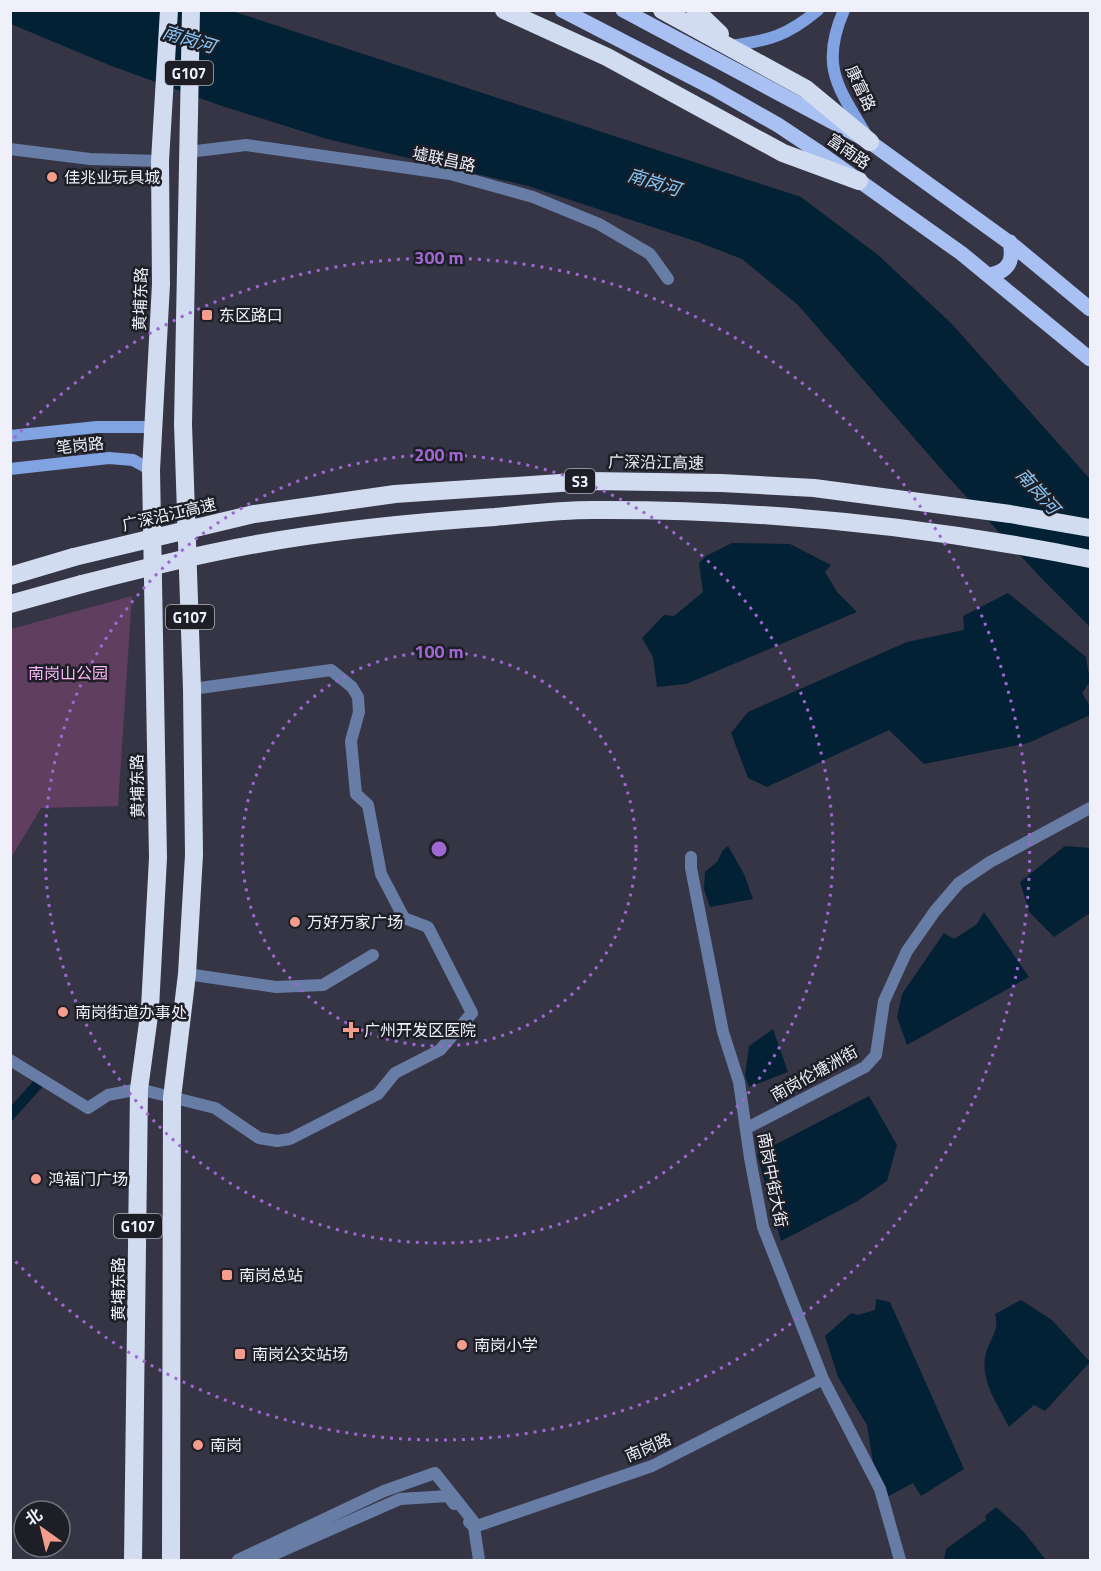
<svg xmlns="http://www.w3.org/2000/svg" width="1101" height="1571" font-family="'Titillium Web','Noto Sans SC',sans-serif">
	<style>
		.green { fill: #5f3e5f }
		.water { fill: #032135 }
		.lines { fill: none; stroke-linecap: round; stroke-linejoin: round }
		.street { stroke: #687da5; stroke-width: 12 }
		.secondary { stroke: #82a3e2; stroke-width: 12 }
		.primary { stroke: #a8c1f2; stroke-width: 15 }
		.highway { stroke: #d2dcf0; stroke-width: 18 }
		.highway-bridge { stroke: #d2dcf0; stroke-width: 18 }
		.ring { fill: none; stroke: #9e67d1; stroke-width: 3; stroke-dasharray: 3 6 }
		.poi-dot { fill: #f49d8d; stroke: #1e1e26; stroke-width: 2 }
		.labels { text-anchor: middle; dominant-baseline: central; stroke-width: 5; stroke-linejoin: round; paint-order: stroke }
		.shield { fill: #1e1e26; stroke: #b1b1bb; stroke-width: 1.5 }
		.shield-label { font-size: 15px; font-weight: bold; fill: #f0f0fb }
		.street-label { font-size: 16px; fill: #f0f0fb; stroke: #1e1e26 }
		.poi-label { font-size: 16px; fill: #f0f0fb; stroke: #1e1e26; text-anchor: start }
		.park-label { font-size: 16px; fill: #fdb8fb; stroke: #1e1e26 }
		.water-label { font-size: 18px; font-style: italic; fill: #89c8f8; stroke: #1e1e26 }
		.centre { fill: #9e67d1; stroke: #1e1e26; stroke-width: 3 }
		.ring-label { font-size: 18px; text-anchor: middle; font-weight: bold; fill: #9e67d1; stroke: #1e1e26; stroke-width: 5; stroke-linejoin: round; paint-order: stroke }
	</style>
	<rect width="100%" height="100%" fill="#353546"/>
	<!-- green -->
	<path class="green" d="M132 596 118 806 41 808 11 858V629Z"/>
	<!-- water -->
	<path class="water" d="M10 11H232L801 197 878 255 951 323 1090 479V627L1044 581 949 478 798 305 742 259 698 242 528 186 327 139 219 105 109 65 11 24Z
		M732 543 790 544 831 565 825 572 837 592 857 612 686 684 657 687 653 657 642 638 664 615 674 616 703 592 699 563 706 556Z
		M1008 593 1086 657 1090 681 1082 693 1090 706V715L1028 743 924 764 889 730 767 787 748 778 731 733 748 712 907 642 964 630 963 616Z
		M728 846 744 874 753 899 710 907 704 889 705 872 717 862 723 850Z
		M1065 846 1090 848V913L1054 937 1029 912 1020 882Z
		M984 912 1029 977 907 1045 897 1017 902 994 944 933 954 939 977 924Z
		M773 1029 788 1072 749 1087 745 1075 749 1046Z
		M36 1078 46 1083 11 1122V1106Z
		M869 1096 897 1145 887 1181 856 1202 781 1241 757 1154Z
		M876 1299 890 1302 964 1469 921 1496 913 1483 887 1497 873 1462 867 1425 838 1377 825 1336 851 1313 858 1315 875 1310Z
		M1021 1300 1052 1320 1090 1362 1045 1411 1034 1405 1009 1427C998 1404 979 1380 986 1353 990 1338 1000 1330 995 1314Z
		M996 1507 1023 1531 1046 1560H944L946 1549 986 1520 985 1516Z"/>
	<g class="lines">
		<!-- street -->
		<path class="street" d="M10 149 90 159 160 161
			M188 152 246 145 450 174 533 197 599 224 650 254 668 279
			M691 857V868L723 1032 739 1082 750 1158 763 1227 823 1379 880 1489 900 1560
			M187 974 276 987 323 985 373 955
			M10 1060 88 1108 108 1095 139 1089 215 1108 259 1138 277 1141 290 1139 378 1094 395 1073 440 1050 472 1013 428 927 404 918 381 874 368 805 356 794 351 741 359 712 358 697 352 687 331 670 192 689
			M747 1128 865 1067 876 1055 884 1001 907 951 935 911 959 883 990 862 1090 808
			M469 1522 474 1527 479 1560
			M474 1527 652 1466 823 1379
			M238 1560 384 1491 435 1473 477 1526
			M261 1560 400 1499 448 1496 454 1504"/>
		<!-- secondary -->
		<path class="secondary" d="M844 10C820 65 837 86 865 133
			M731 46C770 40 787 36 818 10
			M10 436 97 427H154
			M10 469 109 458 133 460 151 470"/>
		<!-- primary -->
		<path class="primary" d="M562 10 713 88 778 125 820 153 961 253 1090 359
			M623 10 870 142 1014 246 1090 309
			M990 275C1009 271 1014 261 1010 242"/>
		<!-- highway -->
		<path class="highway" d="M504 10 607 57 783 153 859 181
			M662 10 806 89 870 142
			M695 10 720 34
			M10 576 74 557
			M10 604 82 584
			M133 1560 139 1089 150 1008 158 858 151 470 161 284 160 161 169 10
			M171 1560 172 1098 187 974 194 855 192 689 183 424 191 10"/>
		<!-- highway-bridge -->
		<path class="highway-bridge" d="M74 557 254 514 395 494 590 481 721 483 814 488 1010 514 1090 528
			M82 584C125 573 168 562 211 553 304 533 400 523 495 517 527 514 560 510 592 510 759 509 927 526 1090 559"/>
	</g>
	<!-- distance rings -->
	<g class="ring">
		<circle cx="439" cy="849" r="197"/>
		<circle cx="439" cy="849" r="394"/>
		<path d="M14 438A591 591 0 1 1 14 1260"/>
	</g>
	<!-- markers -->
	<g class="poi-dot">
		<circle cx="52" cy="177" r="6"/>
		<rect x="201" y="309" width="12" height="12" rx="3"/>
		<circle cx="295" cy="922" r="6"/>
		<circle cx="63" cy="1012" r="6"/>
		<path d="M348 1021h6v6h6v6h-6v6h-6v-6h-6v-6h6z"/>
		<circle cx="36" cy="1179" r="6"/>
		<rect x="221" y="1269" width="12" height="12" rx="3"/>
		<circle cx="462" cy="1345" r="6"/>
		<rect x="234" y="1348" width="12" height="12" rx="3"/>
		<circle cx="198" cy="1445" r="6"/>
	</g>
	<g class="labels">
		<!-- shield labels -->
		<g class="shield">
			<rect x="165" y="61" width="48" height="24" rx="4.5"/>
			<rect x="565" y="469" width="30" height="24" rx="4.5"/>
			<rect x="166" y="605" width="48" height="24" rx="4.5"/>
			<rect x="114" y="1214" width="48" height="24" rx="4.5"/>
		</g>
		<g class="shield-label">
			<text x="189" y="73">G107</text>
			<text x="580" y="481">S3</text>
			<text x="190" y="617">G107</text>
			<text x="138" y="1226">G107</text>
		</g>
		<!-- street labels -->
		<g class="street-label">
			<text transform="translate(861 88) rotate(65)">康富路</text>
			<text transform="translate(849 151) rotate(35)">富南路</text>
			<text transform="translate(444 159) rotate(12)">墟联昌路</text>
			<text transform="translate(140 299) rotate(-88)">黄埔东路</text>
			<text transform="translate(80 445) rotate(-6)">笔岗路</text>
			<text transform="translate(656 462) rotate(1)">广深沿江高速</text>
			<text transform="translate(169 514) rotate(-13)">广深沿江高速</text>
			<text transform="translate(137 786) rotate(-91)">黄埔东路</text>
			<text transform="translate(814 1073) rotate(-29)">南岗伦塘洲街</text>
			<text transform="translate(773 1180) rotate(79)">南岗中街大街</text>
			<text transform="translate(118 1289) rotate(-90)">黄埔东路</text>
			<text transform="translate(648 1447) rotate(-23)">南岗路</text>
		</g>
		<!-- poi labels -->
		<g class="poi-label">
			<text x="64" y="177">佳兆业玩具城</text>
			<text x="219" y="315">东区路口</text>
			<text x="307" y="922">万好万家广场</text>
			<text x="75" y="1012">南岗街道办事处</text>
			<text x="364" y="1030">广州开发区医院</text>
			<text x="48" y="1179">鸿福门广场</text>
			<text x="239" y="1275">南岗总站</text>
			<text x="474" y="1345">南岗小学</text>
			<text x="252" y="1354">南岗公交站场</text>
			<text x="210" y="1445">南岗</text>
		</g>
		<!-- park labels -->
		<g class="park-label">
			<text x="68" y="673">南岗山公园</text>
		</g>
		<!-- water labels -->
		<g class="water-label">
			<text transform="translate(189 39) rotate(17)">南岗河</text>
			<text transform="translate(654 182) rotate(17)">南岗河</text>
			<text transform="translate(1038 491) rotate(48)">南岗河</text>
		</g>
	</g>
	<circle cx="439" cy="849" r="9" class="centre"/>
	<g class="ring-label">
		<text x="439" y="264">300 m</text>
		<text x="439" y="461">200 m</text>
		<text x="439" y="658">100 m</text>
	</g>
	<!-- border -->
	<rect width="1101" height="1571" fill="none" stroke="#f0f0fb" stroke-width="24"/>
	<!-- north arrow -->
	<g transform="translate(42 1529) rotate(326)"><circle r="28" fill="#1e1e26" stroke="#72727b" stroke-width="1.5"/>
	<path d="M0-4.5L10 22L0 15L-10 22Z" fill="#f49d8d"/>
	<text y="-9" font-size="16" font-weight="bold" text-anchor="middle" fill="#f0f0fb">北</text>
	</g>
</svg>
